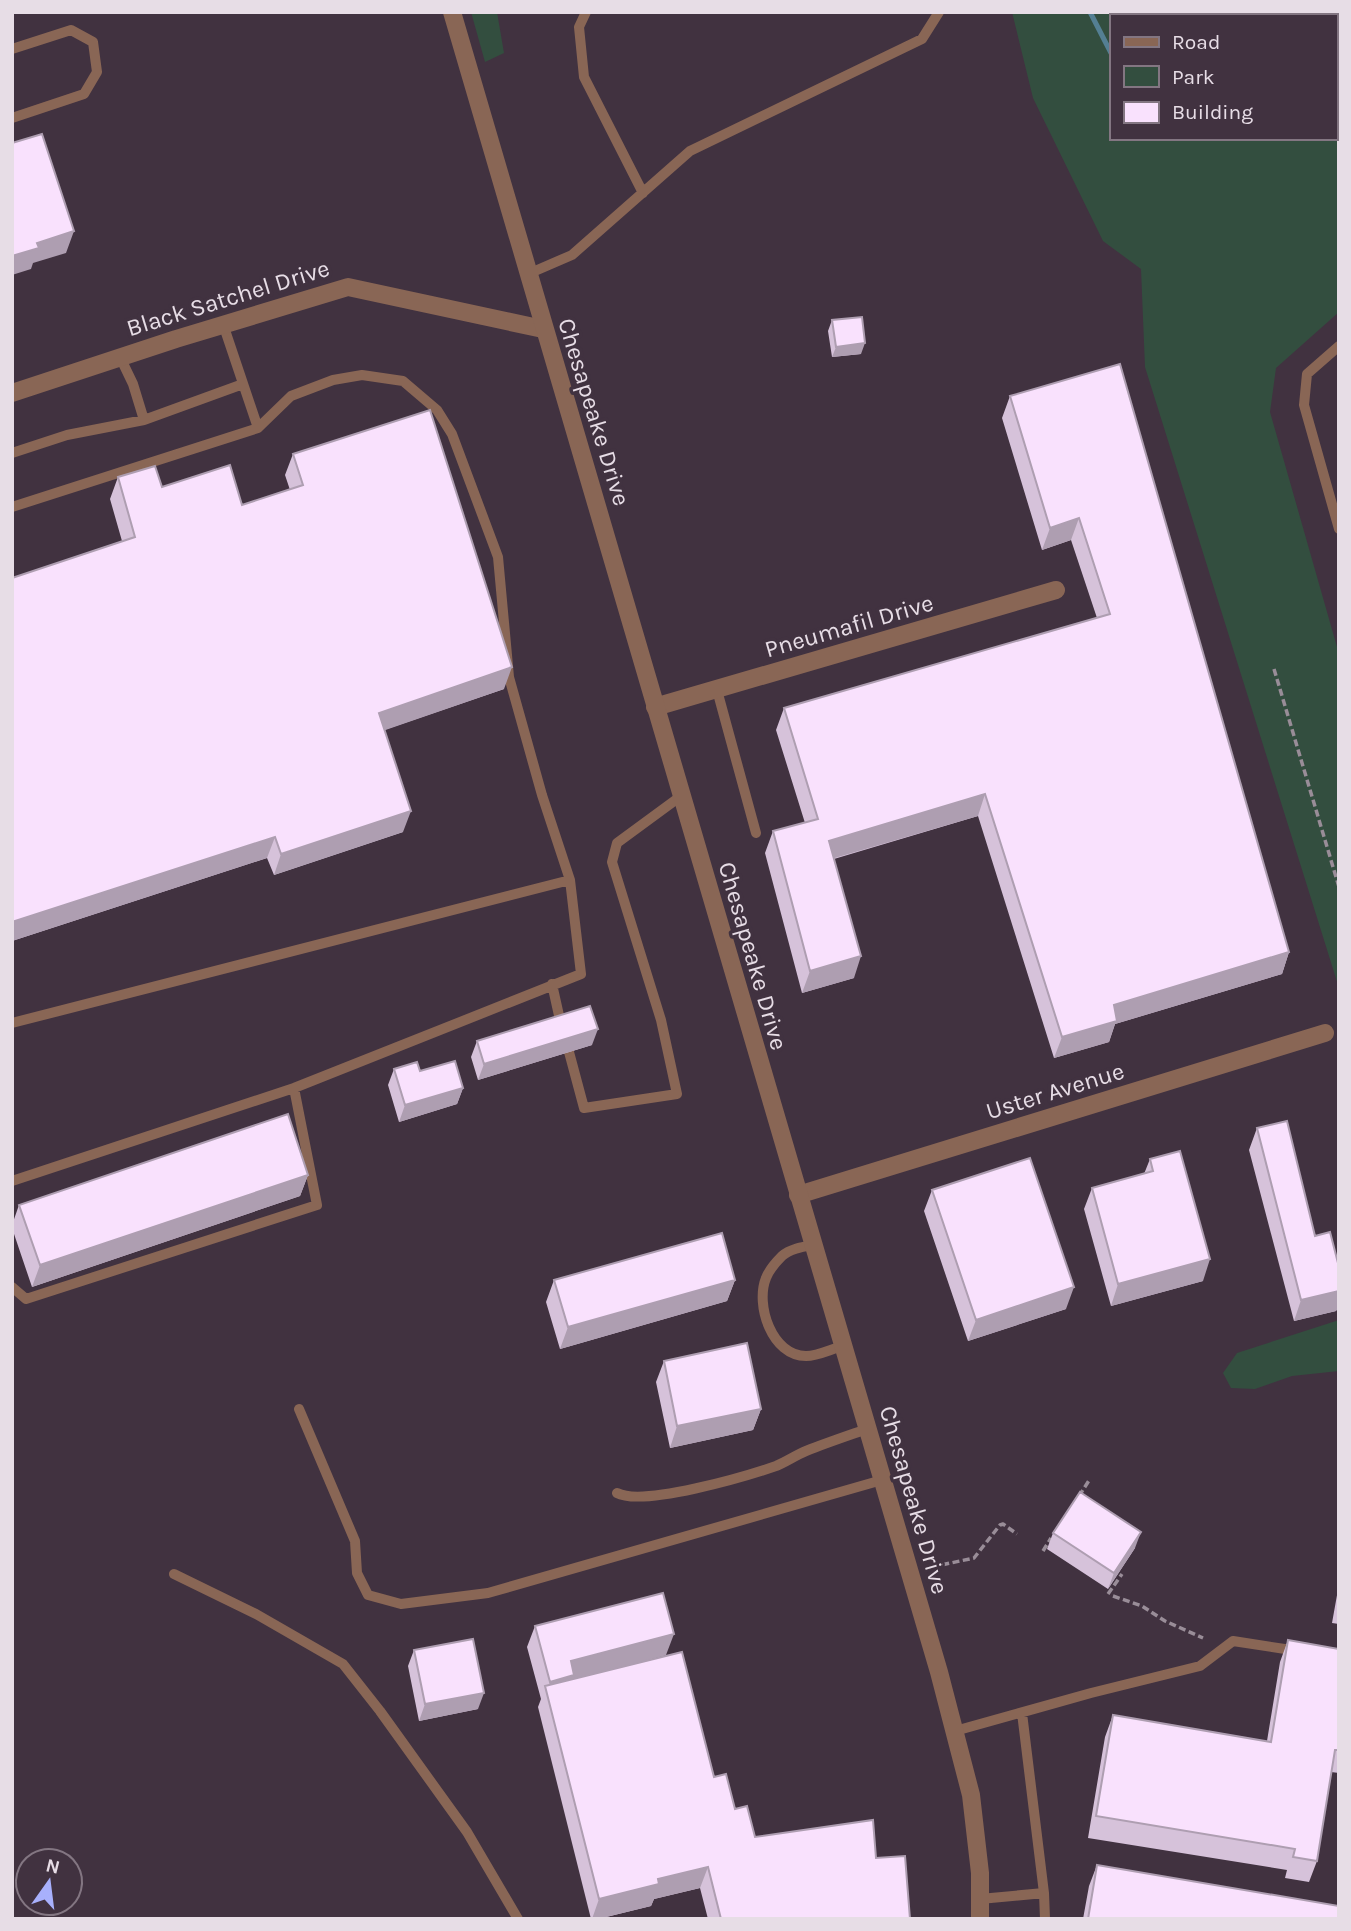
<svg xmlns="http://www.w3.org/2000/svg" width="1351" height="1931" font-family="Karla,sans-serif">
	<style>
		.green { fill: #334e3f; fill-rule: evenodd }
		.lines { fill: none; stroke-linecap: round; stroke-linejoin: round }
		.stream { stroke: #547f93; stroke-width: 5 }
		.path { stroke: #998d98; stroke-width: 3.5; stroke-dasharray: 7 3.5; stroke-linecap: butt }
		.service { stroke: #896655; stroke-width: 10 }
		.minor { stroke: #896655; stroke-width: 18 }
		.tertiary { stroke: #896655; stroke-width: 18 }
		.wall { fill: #d6c2da }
		.shaded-wall { fill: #ae9eb1 }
		.building { fill: #f9e1fd; stroke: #ae9eb1; stroke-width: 2 }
		.labels { text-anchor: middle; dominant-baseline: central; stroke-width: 7; stroke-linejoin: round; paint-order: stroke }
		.street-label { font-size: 24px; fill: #e7dde6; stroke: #413240 }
	</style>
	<rect width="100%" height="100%" fill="#413240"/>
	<!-- green -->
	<path class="green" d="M471 12H497L504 53 485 62Z
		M1012 12H1339V312L1276 368 1270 412 1339 654V988L1145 367 1141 269 1103 241 1033 98ZM1111 16H1335V138H1111Z
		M1339 1320V1371L1292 1376 1255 1389 1231 1388 1223 1373 1237 1353Z"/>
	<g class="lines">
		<!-- stream -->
		<path class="stream" d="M1090 12 1111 53
			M1335 123 1339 124"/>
		<!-- path -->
		<path class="path" d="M1274 669 1339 887
			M1079 1496 1090 1479
			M1043 1551 1051 1538
			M932 1567 974 1558 1000 1525 1003 1524 1017 1534
			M1108 1594 1122 1574
			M1113 1596 1142 1606 1165 1621 1203 1638"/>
		<!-- service -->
		<path class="service" d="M586 12 579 27 584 77 643 193
			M12 49 71 30 93 42 97 72 84 94 12 118
			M528 274 572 255 690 151 922 39 939 12
			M223 324 258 428
			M1339 346 1307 374 1304 405 1339 529
			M120 357 133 384 144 420 243 384
			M12 453 67 435 144 420
			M12 507 258 428 291 396 333 380 362 375 403 381 437 410 452 434 498 557 509 677 542 795 570 880 581 974 294 1088 12 1181
			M717 690 756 833
			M552 984 562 1029
			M12 1023 570 880
			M569 1052 584 1108 677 1094 661 1020 612 862 617 843 681 796
			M813 1245C802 1247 790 1249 782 1256 776 1262 769 1270 766 1278 755 1305 772 1356 806 1356 818 1356 831 1349 843 1346
			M12 1287 26 1299 317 1205 294 1088
			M299 1409 355 1541 357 1573 368 1595 401 1604 488 1593 882 1480
			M617 1493C643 1507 747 1476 776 1466 786 1462 796 1455 806 1451 826 1443 847 1436 867 1429
			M174 1574 256 1614 343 1664 380 1711 467 1832 518 1919
			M1022 1713 1044 1893 1045 1919
			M955 1731 1091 1693 1200 1666 1233 1641 1298 1651
			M980 1899 1044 1893"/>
		<!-- minor -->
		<path class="minor" d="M12 393 176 339 348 287 543 329
			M655 707 1056 590
			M798 1195 1325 1033"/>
		<!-- tertiary -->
		<path class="tertiary" d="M452 12 939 1672 971 1795 980 1873V1919"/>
	</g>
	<!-- wall -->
	<path class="wall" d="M832 320 861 354 832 357 828 331Z
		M1120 364 1289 952 1282 974 1115 1024 1109 1042 1054 1058 978 816 834 859 854 978 802 993 765 853 773 831 805 823 776 730 784 708 1097 618 1071 540 1042 550 1002 418 1010 396Z
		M293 454 504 689 384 730 403 832 274 875 267 858 12 941V578L122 541 110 499 118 477 242 505 290 490 285 475Z
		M477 1041 592 1045 478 1080 471 1057Z
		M394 1069 420 1071 463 1088 457 1104 399 1122 388 1085Z
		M1257 1128 1315 1236 1339 1267V1305L1336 1311 1294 1321 1249 1150Z
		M1150 1159 1203 1281 1111 1306 1084 1209 1092 1188 1144 1174Z
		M308 1175 300 1196 32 1287 12 1228V1225L19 1205Z
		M932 1190 1066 1309 968 1341 924 1211Z
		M554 1280H735L727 1301 560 1349 546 1302Z
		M664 1361 761 1409 753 1430 670 1448 656 1382Z
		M1053 1533 1135 1548 1108 1589 1047 1549Z
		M1339 1584V1624L1332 1623Z
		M535 1626 666 1655 617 1668 714 1777 755 1837 876 1858 910 1919H708L700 1888 654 1899 651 1906 598 1919H591L538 1707 541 1699 527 1647Z
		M1288 1640 1339 1649V1773L1331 1772 1317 1861 1309 1882 1285 1878 1287 1870 1088 1838 1105 1737 1113 1715 1267 1741 1280 1662Z
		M414 1650 478 1709 419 1721 408 1666Z
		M1097 1865 1339 1919H1083L1089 1886Z"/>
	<!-- shaded-wall -->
	<path class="shaded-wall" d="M74 231 66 253 33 263 31 269 12 275V256L37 243Z
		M865 343 861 354 832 357 836 347Z
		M1079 518 1071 540 1042 550 1050 528Z
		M512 667 504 689 371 735 379 713Z
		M985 794 978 816 821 862 829 841Z
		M411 811 403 832 274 875 281 854Z
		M275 837 267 858 12 941V922Z
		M1289 952 1282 974 1115 1024 1109 1042 1054 1058 1062 1037 1114 1005Z
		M861 956 854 978 802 993 810 971Z
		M598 1029 592 1045 478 1080 484 1064Z
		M463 1088 457 1104 399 1122 405 1105Z
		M308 1175 300 1196 32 1287 40 1265Z
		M1210 1259 1203 1281 1111 1306 1118 1284Z
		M735 1280 727 1301 560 1349 568 1327Z
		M1074 1287 1066 1309 968 1341 976 1320Z
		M1339 1291V1305L1336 1311 1294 1321 1301 1300Z
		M761 1409 753 1430 670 1448 677 1426Z
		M1141 1532 1135 1548 1108 1589 1114 1573Z
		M674 1634 666 1655 573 1680 547 1690 550 1682 571 1661Z
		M484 1693 478 1709 419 1721 425 1704Z
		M708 1867 700 1888 654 1899 651 1906 598 1919H592L599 1899 658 1879Z"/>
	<!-- building -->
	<path class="building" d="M42 134 74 231 37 243 39 248 12 256V143Z
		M862 317 865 343 836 347 832 320Z
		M1120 364 1289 952 1114 1005 1117 1021 1062 1037 985 794 829 841 861 956 810 971 773 831 818 819 784 708 1110 614 1079 518 1050 528 1010 396Z
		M430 410 512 667 379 713 411 811 281 854 275 837 12 922V578L135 537 118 477 155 466 162 487 230 465 242 505 303 485 293 454Z
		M590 1006 598 1029 484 1064 477 1041Z
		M455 1061 463 1088 405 1105 394 1069 417 1062 420 1071Z
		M288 1114 308 1175 40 1265 19 1205Z
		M1287 1121 1315 1236 1330 1232 1339 1267V1291L1301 1300 1257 1128Z
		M1180 1151 1210 1259 1118 1284 1092 1188 1153 1171 1150 1159Z
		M1030 1158 1074 1287 976 1320 932 1190Z
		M722 1233 735 1280 568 1327 554 1280Z
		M747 1343 761 1409 677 1426 664 1361Z
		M1080 1492 1141 1532 1114 1573 1053 1533Z
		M663 1593 674 1634 571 1661 574 1675 550 1682 535 1626Z
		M473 1639 484 1693 425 1704 414 1650Z
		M1288 1640 1339 1649V1750H1335L1317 1861 1293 1857 1295 1849 1096 1816 1113 1715 1271 1742Z
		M682 1652 714 1777 726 1774 735 1809 747 1806 755 1837 873 1820 876 1858 905 1856 910 1919H721L708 1867 658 1879 659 1884 599 1899 545 1686Z
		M1097 1865 1339 1906V1919H1088Z"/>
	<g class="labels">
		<!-- street labels -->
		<g class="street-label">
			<text transform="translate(228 298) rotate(-17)">Black Satchel Drive</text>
			<text transform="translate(594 412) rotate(73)">Chesapeake Drive</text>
			<text transform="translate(849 626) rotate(-16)">Pneumafil Drive</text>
			<text transform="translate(753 956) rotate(74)">Chesapeake Drive</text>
			<text transform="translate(1055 1091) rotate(-17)">Uster Avenue</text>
			<text transform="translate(914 1500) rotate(74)">Chesapeake Drive</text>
		</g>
	</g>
	<!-- border -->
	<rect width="1351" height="1931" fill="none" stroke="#e7dde6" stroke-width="28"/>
	<!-- legend -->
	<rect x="1110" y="14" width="228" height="126" fill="#413240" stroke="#837682" stroke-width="2"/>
	<rect x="1124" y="37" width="35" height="10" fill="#896655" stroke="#837682" stroke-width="2"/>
	<text x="1172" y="49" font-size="21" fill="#e7dde6">Road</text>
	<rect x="1124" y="66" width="35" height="21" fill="#334e3f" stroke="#837682" stroke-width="2"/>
	<text x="1172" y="84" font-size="21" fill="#e7dde6">Park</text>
	<rect x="1124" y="102" width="35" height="21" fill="#f9e1fd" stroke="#837682" stroke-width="2"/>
	<text x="1172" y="119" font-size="21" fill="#e7dde6">Building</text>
	<!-- north arrow -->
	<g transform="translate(49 1882) rotate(14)"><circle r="33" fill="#413240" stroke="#837682" stroke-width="2"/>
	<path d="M0-5L12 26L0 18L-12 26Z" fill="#a8b0fc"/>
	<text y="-10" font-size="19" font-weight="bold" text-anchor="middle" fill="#e7dde6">N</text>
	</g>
</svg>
